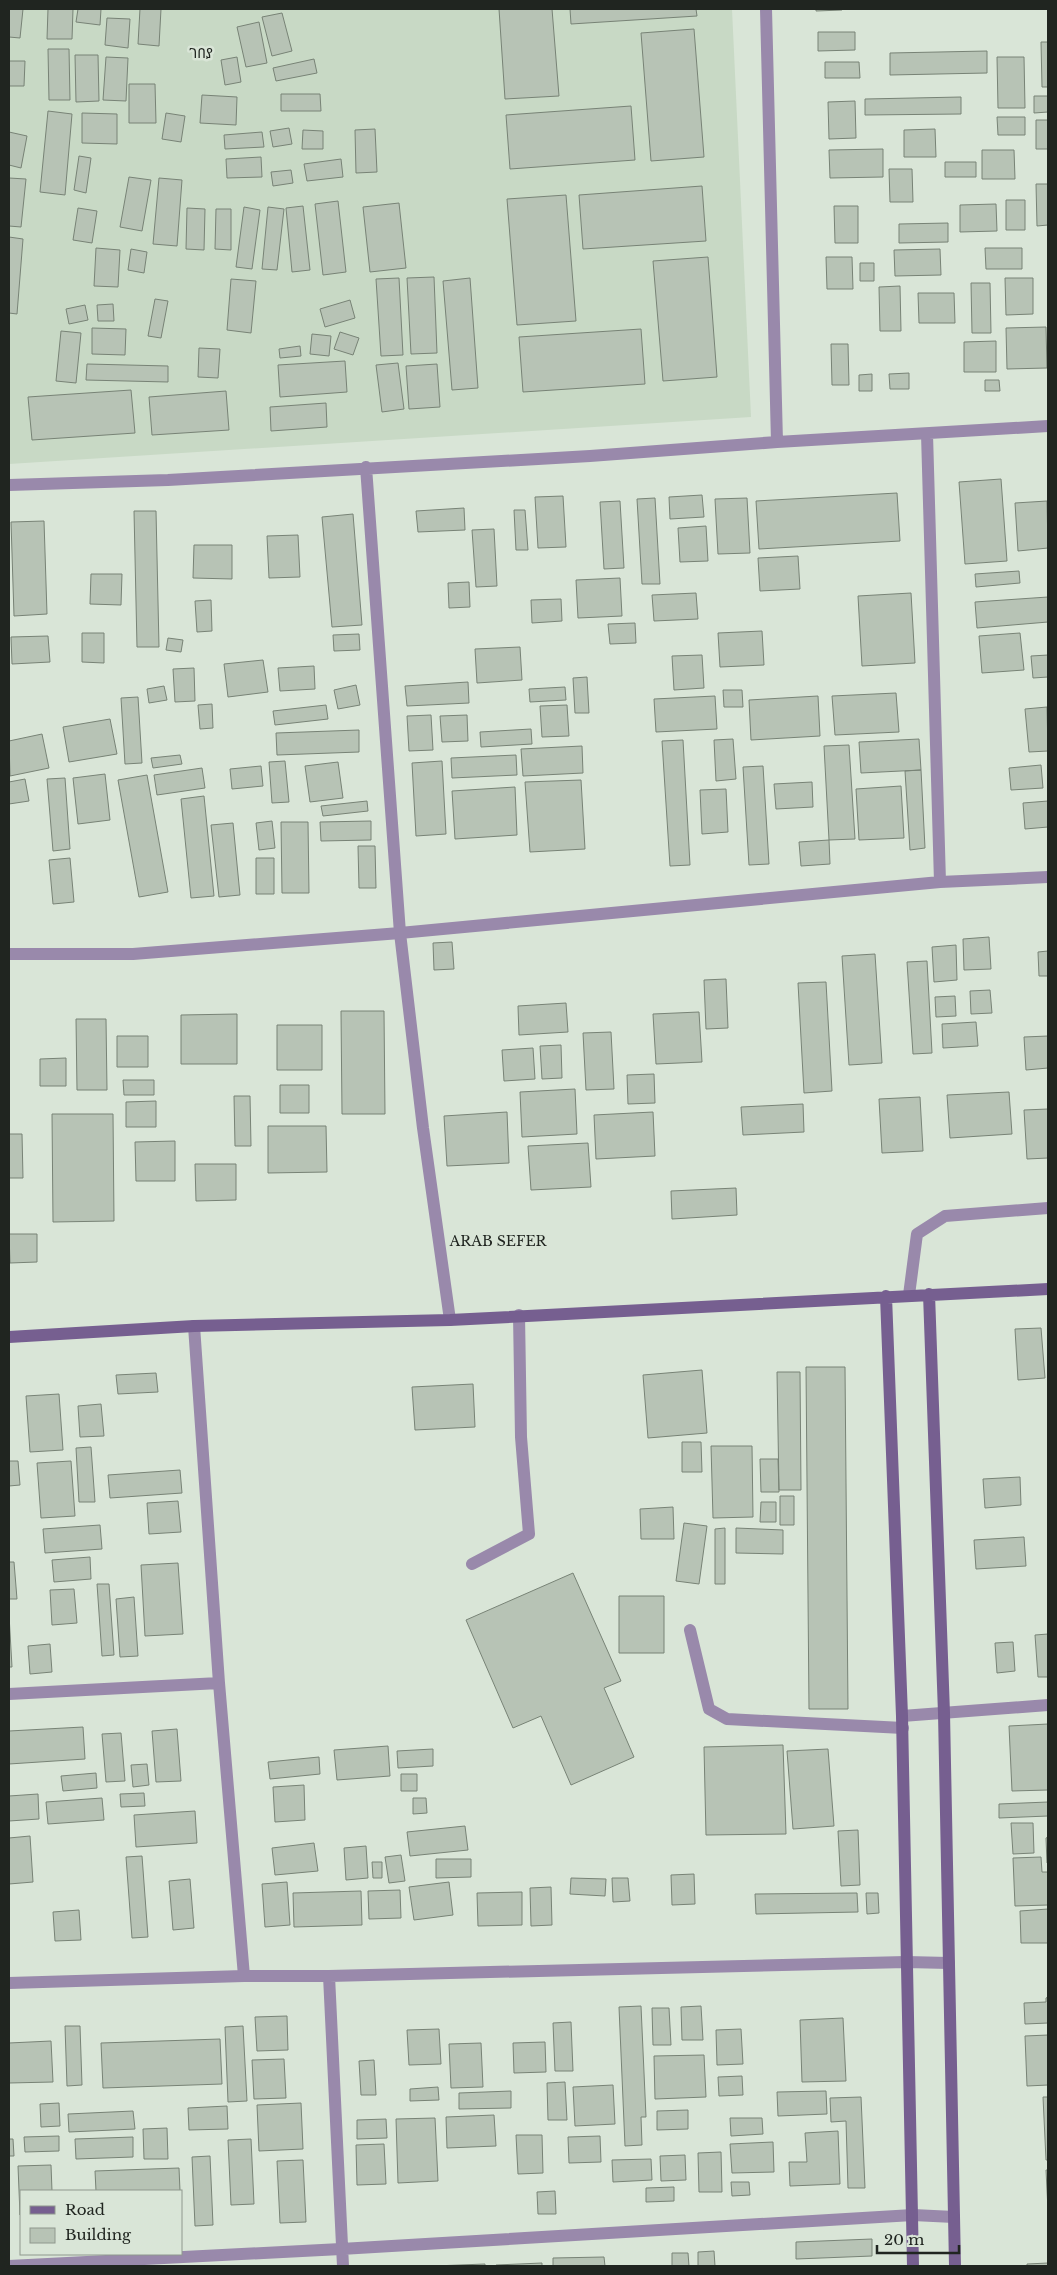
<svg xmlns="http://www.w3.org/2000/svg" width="1057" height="2275" font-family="'Libre Baskerville','Noto Sans Ethiopic',serif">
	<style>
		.built { fill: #c8d9c5 }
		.building { fill: #b7c3b5; stroke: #788376 }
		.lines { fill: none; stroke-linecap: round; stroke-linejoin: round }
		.lane { stroke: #9989ab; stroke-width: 12 }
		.street { stroke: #9989ab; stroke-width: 12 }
		.secondary { stroke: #765f90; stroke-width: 12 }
		.labels { text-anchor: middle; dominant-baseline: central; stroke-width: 5; stroke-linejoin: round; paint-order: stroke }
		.neighbourhood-label { font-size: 14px; fill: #202520; stroke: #d9e5d7 }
	</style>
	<rect width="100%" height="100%" fill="#d9e5d7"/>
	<!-- built -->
	<path class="built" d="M9 9H732L751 417 9 464Z"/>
	<!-- building -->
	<path class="building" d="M9 9H23L20 38 9 37Z
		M48 9H73L72 39H47Z
		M78 9H101L100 25 76 22Z
		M140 9H161L159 46 138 44Z
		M499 9H552L559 96 505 99Z
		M570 9H696L697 16 571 24Z
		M816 9H842V10L816 11Z
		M282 13 292 51 272 56 262 17Z
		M107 18 130 19 128 48 105 45Z
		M259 22 267 63 246 67 237 27Z
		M694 29 704 157 651 161 641 33Z
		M818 32H855V50L818 51Z
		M1041 42H1048V87H1042Z
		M48 49H69L70 100H49Z
		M987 51V73L890 75V53Z
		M75 55H98L99 101 76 102Z
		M106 57 128 58 126 101 103 100Z
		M237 57 241 82 225 85 221 60Z
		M997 57H1024L1025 108H998Z
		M314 59 317 73 276 81 273 68Z
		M9 61H25L24 86H9Z
		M825 62H859L860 78H825Z
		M129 84H155L156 123H129Z
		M281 94H320L321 111H281Z
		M202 95 237 97 236 125 200 123Z
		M1034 96H1048V112L1034 113Z
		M961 97V114L865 115V99Z
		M855 101 856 138 829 139 828 102Z
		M631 106 635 160 510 169 506 115Z
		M48 111 72 114 65 195 40 192Z
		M82 113 117 114V144L82 143Z
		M166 113 185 116 181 142 162 139Z
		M997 117H1025V135H998Z
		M1036 120H1048V149H1036Z
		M289 128 292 144 273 147 270 131Z
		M375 129 377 172 356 173 355 130Z
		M935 129 936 157H904V130Z
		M303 130 323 131V149H302Z
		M9 132 27 136 21 168 9 165Z
		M262 132 264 147 225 149 224 135Z
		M883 149V177L830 178 829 150Z
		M982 150H1014L1015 179H982Z
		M79 156 91 158 86 193 74 190Z
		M261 157 262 177 227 178 226 159Z
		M341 159 343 177 307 181 304 164Z
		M945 162H976V177H945Z
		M889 169H912L913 202H890Z
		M291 170 293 183 273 186 271 172Z
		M129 177 151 180 142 231 120 227Z
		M9 178 26 179 21 227 9 226Z
		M159 178 182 180 177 246 153 244Z
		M1036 184H1048V225L1037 226Z
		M702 186 706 241 583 249 579 195Z
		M566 195 576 321 517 325 507 199Z
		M1006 200H1025V230H1006Z
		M338 201 346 272 323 275 315 204Z
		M399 203 406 268 370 272 363 207Z
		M996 204 997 231 960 232V205Z
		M303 206 310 270 292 272 286 208Z
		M834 206H858V243H835Z
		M244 207 260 210 252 269 236 267Z
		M268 207 284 209 277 270 262 269Z
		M78 208 97 211 92 243 73 240Z
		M187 208 205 209 204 250 186 249Z
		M216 209H231V250L215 249Z
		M948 223V242L899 243V224Z
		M9 237 23 239 17 314 9 313Z
		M96 248 120 250 118 287 94 286Z
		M985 248H1022V269H986Z
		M131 249 147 252 144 273 128 270Z
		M940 249 941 275 895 276 894 250Z
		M708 257 717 377 663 381 653 261Z
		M826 257H852L853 289H827Z
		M860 263H874V281H860Z
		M434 277 437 353 411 354 407 278Z
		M399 278 403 355 381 356 376 279Z
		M470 278 478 388 452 390 443 281Z
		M1005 278H1033V314L1006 315Z
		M231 279 256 281 251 333 227 330Z
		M971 283H990L991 333H972Z
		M900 286 901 331H880L879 287Z
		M918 293H954L955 323H919Z
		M155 299 168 301 161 338 148 336Z
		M350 300 355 318 325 327 320 309Z
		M113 304 114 321H98L97 305Z
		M85 305 88 320 69 324 66 309Z
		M1046 327 1047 368 1007 369 1006 328Z
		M92 328 126 329 125 355 92 354Z
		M641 329 645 384 523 392 519 337Z
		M61 331 81 333 76 383 56 381Z
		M340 332 359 338 353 355 334 349Z
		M312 334 331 336 329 356 310 354Z
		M996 341V372H964V342Z
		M831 344H848L849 385H832Z
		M300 346 301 356 280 358 279 349Z
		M199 348 220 349 218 378 198 377Z
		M345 361 347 392 280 397 278 365Z
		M398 363 404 409 382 412 376 365Z
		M87 364 168 366V382L86 380Z
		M437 364 440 407 409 409 406 366Z
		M909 373V389H890L889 374Z
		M872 374V391H859V375Z
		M985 380H999L1000 391H985Z
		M131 390 135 433 32 440 28 397Z
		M226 391 229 430 152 435 149 397Z
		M326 403 327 427 271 431 270 407Z
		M1001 479 1007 561 965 564 959 482Z
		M897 493 900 541 759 549 756 501Z
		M702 495 704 517 670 519 669 497Z
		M563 496 566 547 538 548 535 497Z
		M655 498 660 584H642L637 499Z
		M747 498 750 553 718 554 715 499Z
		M620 501 624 568 604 569 600 502Z
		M1047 501 1048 548 1018 551 1015 503Z
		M464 508 465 530 418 532 416 511Z
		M514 510H525L528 550H516Z
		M134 511H156L159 647H137Z
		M353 514 362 625 332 627 322 517Z
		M44 521 47 614 14 616 11 522Z
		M706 526 708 561 680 562 678 528Z
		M494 529 497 586 476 587 472 530Z
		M298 535 300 577 269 578 267 536Z
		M194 545H232V579L193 578Z
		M798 556 800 589 760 591 758 558Z
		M1019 571 1020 583 976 587 975 574Z
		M91 574H122L121 605 90 604Z
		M620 578 622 616 578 618 576 580Z
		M469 582 470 607 449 608 448 583Z
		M696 593 698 619 654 621 652 595Z
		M911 593 915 663 862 666 858 596Z
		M1048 597V622L977 628 975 602Z
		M561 599 562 621 532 623 531 600Z
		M211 600 212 631 197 632 195 601Z
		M635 623 636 643 610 644 608 624Z
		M762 631 764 665 720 667 718 633Z
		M82 633H104V663L82 662Z
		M1020 633 1024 670 982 673 979 636Z
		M359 634 360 650 334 651 333 635Z
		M48 636 50 662 12 664 11 637Z
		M168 638 183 640 181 652 166 650Z
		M520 647 522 680 477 683 475 649Z
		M702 655 704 688 674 690 672 656Z
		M1048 655V677L1033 678 1031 656Z
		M263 660 268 692 228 697 224 664Z
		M314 666 315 689 280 691 278 668Z
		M194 668 195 701 175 702 173 669Z
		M587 677 589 713H575L573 678Z
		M468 682 469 703 407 706 405 686Z
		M356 685 360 705 338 709 334 690Z
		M164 686 167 700 149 703 147 689Z
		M565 687 566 700 530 702 529 689Z
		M723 690H742L743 707H724Z
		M896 693 899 732 835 735 832 696Z
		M715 696 717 729 656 732 654 699Z
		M818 696 820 736 751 740 749 700Z
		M138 697 142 763 125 764 121 698Z
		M212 704 213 728 200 729 198 705Z
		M326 705 328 719 275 725 273 711Z
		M567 705 569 736 542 737 540 706Z
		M1047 707 1048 751 1029 752 1025 709Z
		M431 715 433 750 409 751 407 716Z
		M467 715 468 741 442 742 440 716Z
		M110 719 117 754 69 762 63 727Z
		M531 729 532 744 481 747 480 732Z
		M359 730V752L277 755 276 733Z
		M42 734 49 768 10 776 9 741Z
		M733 739 736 779 716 781 714 740Z
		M919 739 921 770 861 773 859 742Z
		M683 740 690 865 670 866 662 741Z
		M849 745 855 839 829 840 824 746Z
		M582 746 583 773 523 776 521 749Z
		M180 755 182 764 153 768 151 758Z
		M516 755 517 775 452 778 451 758Z
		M285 761 289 802 272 803 269 762Z
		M442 761 446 834 416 836 412 763Z
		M338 762 343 798 310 802 305 766Z
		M1041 765 1043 788 1011 790 1009 768Z
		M261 766 263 786 232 789 230 769Z
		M763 766 769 864 749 865 743 767Z
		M202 768 205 788 157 795 154 775Z
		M921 770 925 848 910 850 905 771Z
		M105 774 110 820 78 824 73 778Z
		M147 775 168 892 139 897 118 780Z
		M65 778 70 849 53 851 47 779Z
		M25 779 29 801 9 804V782Z
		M581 780 585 849 530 852 525 782Z
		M812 782 813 807 776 809 774 784Z
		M901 786 904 838 859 840 856 789Z
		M515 787 517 835 455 839 452 791Z
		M726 789 728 832 702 834 700 790Z
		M204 796 214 896 191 898 181 799Z
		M367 801 368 811 323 816 321 806Z
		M1048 801V827L1025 829 1023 803Z
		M272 821 275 848 259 850 256 823Z
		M371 821V840L321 841 320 822Z
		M281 822H308L309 893H282Z
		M233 823 240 895 219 897 211 825Z
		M829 840 830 864 801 866 799 842Z
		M358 846H375L376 888H359Z
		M70 858 74 902 53 904 49 860Z
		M256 858H274V894H256Z
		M989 937 991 969 964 970 963 939Z
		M452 942 454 969 434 970 433 943Z
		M956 945 957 980 934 982 932 947Z
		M1048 951V976H1039L1038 952Z
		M875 954 882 1063 849 1065 842 956Z
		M927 961 932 1053 913 1054 907 962Z
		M726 979 728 1028 706 1029 704 980Z
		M826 982 832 1091 804 1093 798 983Z
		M990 990 992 1013 971 1014 970 991Z
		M955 996 956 1016 936 1017 935 997Z
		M566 1003 568 1032 519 1035 518 1006Z
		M341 1011H384L385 1114H342Z
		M699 1012 702 1062 656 1064 653 1014Z
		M237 1014V1064H181V1015Z
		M76 1019H106L107 1090H77Z
		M976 1022 978 1046 943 1048 942 1024Z
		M277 1025H322V1070H277Z
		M611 1032 614 1089 586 1090 583 1033Z
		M117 1036H148V1067H117Z
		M1048 1036V1068L1026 1070 1024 1037Z
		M561 1045 562 1078 542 1079 540 1046Z
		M533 1048 535 1079 504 1081 502 1050Z
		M66 1058V1086H40V1059Z
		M654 1074 655 1103 628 1104 627 1075Z
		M123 1080H154V1095H124Z
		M280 1085H309V1113H280Z
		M575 1089 577 1134 522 1137 520 1092Z
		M1009 1092 1012 1134 950 1138 947 1095Z
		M234 1096H250L251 1146H235Z
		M920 1097 923 1151 882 1153 879 1099Z
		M156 1101V1127H126V1102Z
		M803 1104 804 1132 743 1135 741 1107Z
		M1048 1109V1158L1027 1159 1024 1110Z
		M507 1112 509 1163 447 1166 444 1116Z
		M653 1112 655 1156 596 1159 594 1115Z
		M52 1114H113L114 1221 53 1222Z
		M268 1126H326L327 1172 268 1173Z
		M9 1134H22L23 1178H9Z
		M175 1141V1181H136L135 1142Z
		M588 1143 591 1187 531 1190 528 1146Z
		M195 1164H236V1200L196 1201Z
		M736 1188 737 1215 672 1219 671 1191Z
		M9 1234H37V1262L10 1263Z
		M1041 1328 1045 1378 1018 1380 1015 1329Z
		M806 1367H845L848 1709H809Z
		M702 1370 707 1433 648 1438 643 1375Z
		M777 1372H800L801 1490H779Z
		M156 1373 158 1392 118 1394 116 1375Z
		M473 1384 475 1427 415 1430 412 1387Z
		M59 1394 63 1450 30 1452 26 1396Z
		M101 1404 104 1436 80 1437 78 1406Z
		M682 1442H701L702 1472H682Z
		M711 1446H752L753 1517 713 1518Z
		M91 1447 95 1502H79L76 1448Z
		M760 1459H778L779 1492H761Z
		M9 1461H18L20 1485 9 1486Z
		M71 1461 75 1516 41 1518 37 1463Z
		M180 1470 182 1493 110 1498 108 1475Z
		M1020 1477 1021 1505 985 1508 983 1479Z
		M780 1496H794V1525H780Z
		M178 1501 181 1532 149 1534 147 1503Z
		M761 1502H776V1522H760Z
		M673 1507 674 1539H641L640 1509Z
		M684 1523 707 1526 699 1584 676 1581Z
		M100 1525 102 1549 45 1553 43 1529Z
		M725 1528V1584H715V1529Z
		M736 1528 783 1530V1554L736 1553Z
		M1024 1537 1026 1566 976 1569 974 1540Z
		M90 1557 91 1579 54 1582 52 1560Z
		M9 1562H14L17 1599H9Z
		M178 1563 183 1634 145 1636 141 1565Z
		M573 1573 621 1681 604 1688 634 1757 571 1785 541 1716 513 1728 466 1620Z
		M97 1584H109L114 1655 102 1656Z
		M74 1589 77 1623 52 1625 50 1590Z
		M619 1596H664V1653H619Z
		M134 1597 138 1656 120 1657 116 1599Z
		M9 1615 12 1667H9Z
		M1048 1634V1677H1038L1035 1635Z
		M1013 1642 1015 1671 997 1673 995 1643Z
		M50 1644 52 1672 30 1674 28 1646Z
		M1048 1724V1790L1012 1791 1009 1726Z
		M83 1727 85 1759 9 1764V1731Z
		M177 1729 181 1781 156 1782 152 1731Z
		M121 1733 125 1781 106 1782 102 1734Z
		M783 1745 786 1834 706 1835 704 1747Z
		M388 1746 390 1776 337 1780 334 1750Z
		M433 1749V1766L398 1768 397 1751Z
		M828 1749 834 1826 793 1829 787 1751Z
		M319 1757 320 1774 270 1779 268 1762Z
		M147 1764 149 1785 133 1787 131 1765Z
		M96 1773 97 1788 63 1791 61 1776Z
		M401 1774H417V1791H401Z
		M304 1785 305 1820 275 1822 273 1787Z
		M144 1793 145 1806 121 1807 120 1794Z
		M38 1794 39 1819 9 1821V1796Z
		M102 1798 104 1820 48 1824 46 1802Z
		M413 1798H426L427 1813 413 1814Z
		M1048 1802V1816L999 1818V1804Z
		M195 1811 197 1843 136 1847 134 1815Z
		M1011 1823H1033L1034 1853 1013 1854Z
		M465 1826 468 1850 410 1856 407 1832Z
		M858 1830 860 1885 841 1886 838 1831Z
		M30 1836 33 1882 9 1884V1838Z
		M1048 1837V1863H1047L1046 1838Z
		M314 1843 318 1871 275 1875 272 1848Z
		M366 1846 368 1878 346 1880 344 1848Z
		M401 1855 405 1881 389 1883 385 1857Z
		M142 1856 148 1937 132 1938 126 1857Z
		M1041 1857 1042 1872H1048V1905L1015 1906 1013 1858Z
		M436 1859H471V1877L436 1878Z
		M372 1862H382V1878H373Z
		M694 1874 695 1904 672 1905 671 1875Z
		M571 1878 606 1879 605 1896 570 1894Z
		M612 1878H628L630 1901 613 1902Z
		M190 1879 194 1928 173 1930 169 1881Z
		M287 1882 290 1925 265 1927 262 1884Z
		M449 1882 453 1915 414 1920 409 1887Z
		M551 1887 552 1925 531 1926 530 1888Z
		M400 1890 401 1918 369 1919 368 1891Z
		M361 1891 362 1925 294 1927 293 1893Z
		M522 1892V1925L478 1926 477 1893Z
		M857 1893 858 1912 756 1914 755 1894Z
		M866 1893H878L879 1913 867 1914Z
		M1048 1909V1943H1021L1020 1911Z
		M79 1910 81 1940 55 1941 53 1912Z
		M1048 1997V2023L1025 2024 1024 2003 1046 2002V1998Z
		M641 2006 646 2117H641L642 2145 625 2146 619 2007Z
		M701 2006 703 2040H682L681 2007Z
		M652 2008H669L671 2045H653Z
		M287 2016 288 2050 257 2051 255 2017Z
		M843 2018 846 2081 802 2082 800 2020Z
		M571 2022 573 2071H555L553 2023Z
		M65 2026H80L82 2085 67 2086Z
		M243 2026 247 2101 228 2102 225 2027Z
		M439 2029 441 2064 409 2065 407 2030Z
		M741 2029 743 2064 717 2065 716 2030Z
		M1048 2035V2085L1027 2086 1025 2036Z
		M220 2039 222 2084 103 2088 101 2043Z
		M51 2041 53 2082 9 2083V2043Z
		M545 2042 546 2072 514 2073 513 2043Z
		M481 2043 483 2087 451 2088 449 2044Z
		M704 2055 706 2097 655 2099 654 2056Z
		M284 2059 286 2098 254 2099 252 2060Z
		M374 2060 376 2095H361L359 2061Z
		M742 2076 743 2095 719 2096 718 2077Z
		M565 2082 567 2120H548L547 2083Z
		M613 2085 615 2124 575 2126 573 2087Z
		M438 2087 439 2100 410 2101V2089Z
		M511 2091V2108L459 2109V2093Z
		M826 2091 827 2114 778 2116 777 2092Z
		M861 2097 865 2188H848L846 2121 831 2122 830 2098Z
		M1043 2097H1048V2160H1046Z
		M59 2103 60 2126 41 2127 40 2104Z
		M301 2103 303 2149 259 2151 257 2105Z
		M227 2106 228 2129 189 2130 188 2108Z
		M688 2110V2129L657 2130V2111Z
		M133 2111 135 2129 69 2132 68 2114Z
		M494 2115 496 2146 447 2148 446 2117Z
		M435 2118 438 2181 398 2183 396 2119Z
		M730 2118H762L763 2134 731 2136Z
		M386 2119 387 2138 357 2139V2120Z
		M167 2128 168 2159H144L143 2129Z
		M838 2131 840 2184 790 2186 789 2162H807L805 2133Z
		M516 2135H542L543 2173 518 2174Z
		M59 2136V2151L25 2152 24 2137Z
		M600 2136 601 2162 569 2163 568 2137Z
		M133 2137V2157L76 2159 75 2139Z
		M9 2139H13L14 2156H9Z
		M251 2139 254 2204 231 2205 228 2140Z
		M773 2142 774 2172 732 2173 730 2144Z
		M384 2144 386 2184 357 2185 356 2145Z
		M721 2152 722 2192H699L698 2153Z
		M685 2155 686 2180 661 2181 660 2156Z
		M210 2156 213 2225 195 2226 192 2157Z
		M651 2159 652 2180 613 2182 612 2160Z
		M303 2160 306 2222 280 2223 277 2161Z
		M51 2165 52 2191H21L20 2215 18 2166Z
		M179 2168 180 2191H96L95 2171Z
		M1046 2170H1048V2210Z
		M731 2182H749L750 2195 732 2196Z
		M674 2187V2201L646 2202V2188Z
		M555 2191 556 2214H538L537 2192Z
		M872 2239V2256L796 2259V2242Z
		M714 2251 715 2266H698V2252Z
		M672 2253H688L689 2266H672Z
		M604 2257 605 2266H553V2258Z
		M542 2263V2266H496V2265Z
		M1048 2263V2266H1027V2264Z
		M485 2264V2266H434Z"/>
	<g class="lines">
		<!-- lane -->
		<path class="lane" d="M472 1564 529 1534 521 1437 519 1315
			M690 1630 709 1709 727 1719 903 1728"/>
		<!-- street -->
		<path class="street" d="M766 9 777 442
			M927 434 940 882
			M366 467 400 933 423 1128 450 1320
			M9 485 168 480 590 456 777 442 1048 426
			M9 954H133L400 933 940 882 1048 877
			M909 1295 917 1234 945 1216 1048 1208
			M194 1326 219 1683 244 1976
			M9 1694 219 1683
			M902 1716 1048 1705
			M329 1976 343 2266
			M9 1983 244 1976H329L906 1962 949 1963
			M9 2266 341 2249 913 2215 954 2217"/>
		<!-- secondary -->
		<path class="secondary" d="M929 1294 944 1713 955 2266
			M886 1296 902 1716 913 2266
			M9 1337 194 1326 450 1320 1048 1289"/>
	</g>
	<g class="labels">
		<!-- neighbourhood labels -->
		<g class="neighbourhood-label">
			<text x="201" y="53">ገበያ</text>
			<text x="498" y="1241">ARAB SEFER</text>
		</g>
	</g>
	<!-- border -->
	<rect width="1057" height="2275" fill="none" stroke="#202520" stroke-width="20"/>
	<!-- legend -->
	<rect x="20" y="2190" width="162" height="65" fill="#d9e5d7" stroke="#8f988e"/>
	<rect x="30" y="2206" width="25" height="8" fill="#765f90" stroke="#8f988e"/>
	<text x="65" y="2215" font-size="15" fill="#202520">Road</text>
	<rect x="30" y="2228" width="25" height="15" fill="#b7c3b5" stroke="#8f988e"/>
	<text x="65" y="2240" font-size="15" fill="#202520">Building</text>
	<!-- scale -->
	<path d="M877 2245v8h82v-8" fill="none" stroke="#202520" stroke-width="2.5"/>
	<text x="884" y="2245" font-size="15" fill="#202520" stroke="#d9e5d7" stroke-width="4" paint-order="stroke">20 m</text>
</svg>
